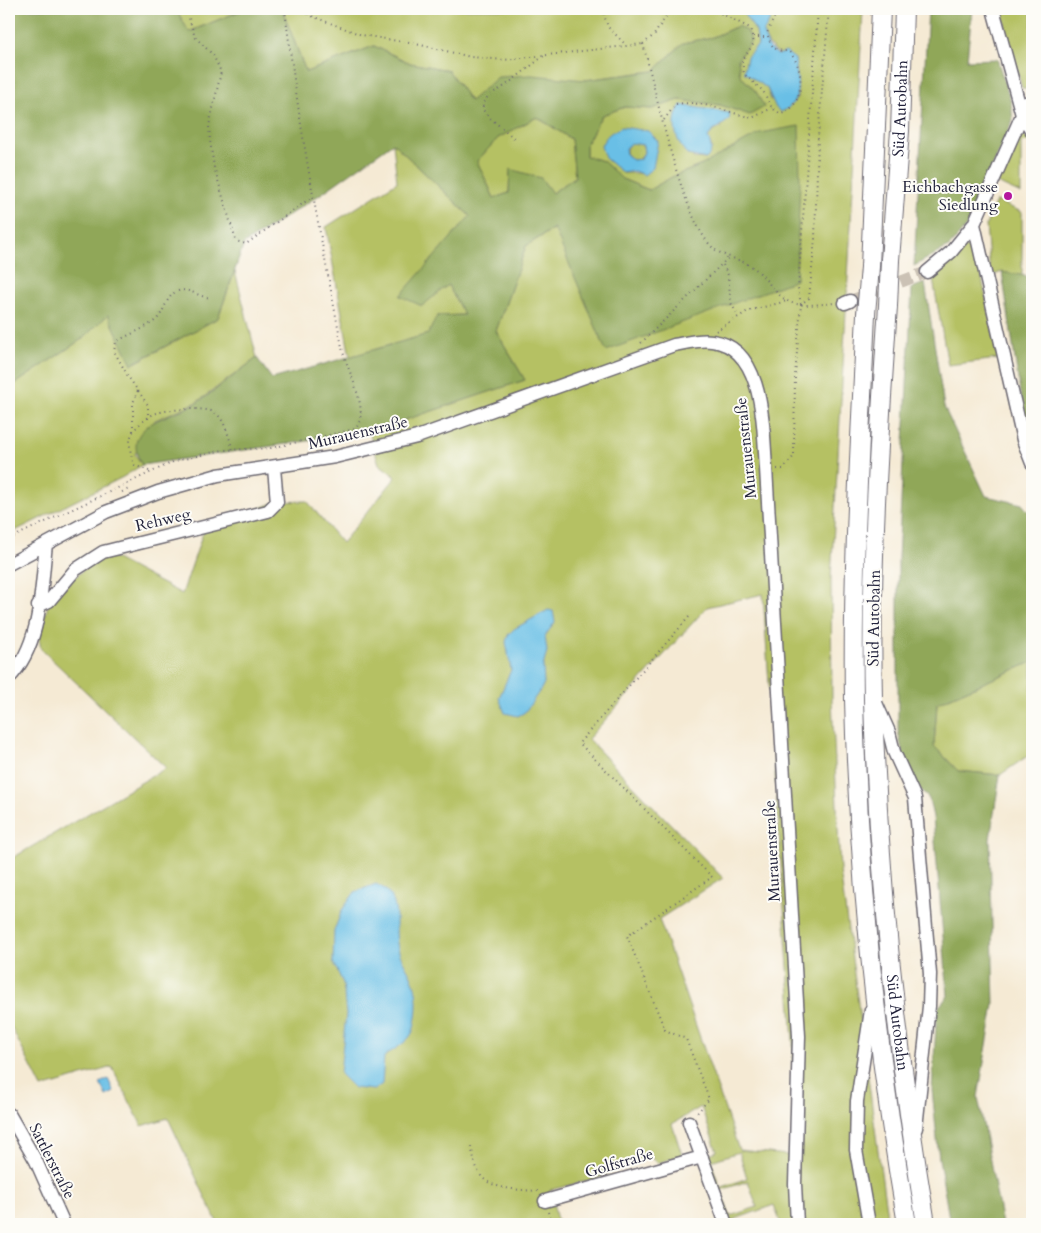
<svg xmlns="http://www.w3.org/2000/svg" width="1041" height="1233" font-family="Cardo,serif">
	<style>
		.green { fill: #b5c163; stroke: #6c724f; fill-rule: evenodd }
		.forest { fill: #90a759; stroke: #59644a; fill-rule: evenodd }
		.water { fill: #69bfe6; stroke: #467090; fill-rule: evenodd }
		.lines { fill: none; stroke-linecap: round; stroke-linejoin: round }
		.minor-tunnel { stroke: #cbc2b5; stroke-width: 12; stroke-dasharray: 12 6; stroke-linecap: butt }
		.minor-casing { stroke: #6c6871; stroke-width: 15 }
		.highway-casing { stroke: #6c6871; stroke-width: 20 }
		.path { stroke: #6c6871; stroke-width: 2; stroke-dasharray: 1 4; stroke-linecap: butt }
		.minor { stroke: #fff; stroke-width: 12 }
		.highway { stroke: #fff; stroke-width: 18 }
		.highway-bridge-casing { stroke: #6c6871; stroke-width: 20; stroke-linecap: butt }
		.highway-bridge { stroke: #fff; stroke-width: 18 }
		.poi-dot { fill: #b5179e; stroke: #fdfcf7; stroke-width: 2 }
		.labels { text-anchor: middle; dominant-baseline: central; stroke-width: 4; stroke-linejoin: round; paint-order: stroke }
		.street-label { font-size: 16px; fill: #22223b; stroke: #fdfcf7 }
		.poi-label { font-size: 16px; fill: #22223b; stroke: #fdfcf7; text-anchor: end }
	</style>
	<rect width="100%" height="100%" fill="#fdfcf7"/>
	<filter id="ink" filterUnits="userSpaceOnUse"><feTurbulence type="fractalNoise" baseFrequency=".02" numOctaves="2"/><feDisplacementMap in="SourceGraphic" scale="10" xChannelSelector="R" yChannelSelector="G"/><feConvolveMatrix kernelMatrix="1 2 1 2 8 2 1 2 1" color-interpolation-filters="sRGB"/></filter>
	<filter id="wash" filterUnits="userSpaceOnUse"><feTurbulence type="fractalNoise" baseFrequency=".0096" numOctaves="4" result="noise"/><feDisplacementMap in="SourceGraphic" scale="20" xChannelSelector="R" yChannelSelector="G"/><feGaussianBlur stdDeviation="1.12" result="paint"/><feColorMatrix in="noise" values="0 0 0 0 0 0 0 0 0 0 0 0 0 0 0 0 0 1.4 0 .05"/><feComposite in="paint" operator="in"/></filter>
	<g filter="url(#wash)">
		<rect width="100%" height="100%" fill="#f5ead4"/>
		<!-- green -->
		<path class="green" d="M176 9H245L188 32Z
			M282 9H740L756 31 758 45 747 57 744 72 767 88 771 100 797 99 795 59C777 55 770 50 763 33L772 16 785 9 863 10 831 579 832 699 840 870 888 1224H781L774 1205 733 1220 734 1224H726L702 1157 717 1151 701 1107 672 1124 682 1155 658 1163 648 1156 595 1179 550 1190 558 1224H218L168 1118 142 1126 112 1067 42 1088 9 1023V860L166 768 41 649 39 638 49 601 103 552 182 594 205 527 277 502 307 501 342 543 396 477 379 464 369 432 525 380 496 331 526 246 555 228 731 303 796 279 702 165 672 177 649 190 622 179 603 161 586 157V144L602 115 625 107 652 109 679 100 720 105 750 115 757 93 740 75 738 59V26L713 37 683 43 654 71 585 80 566 79 470 101 448 70 410 63 374 46 306 72ZM713 109 722 127 712 132 708 137 712 148 706 159 693 158ZM648 131 641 173H623L605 158ZM763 594 793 1042 796 1156 739 1150 659 919 723 878 588 739 707 607ZM739 1152 747 1178 720 1188 711 1161ZM748 1181 757 1207 730 1216 721 1190Z
			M1001 9H1032V90L1022 88Z
			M537 117 571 139 575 177 552 193 510 169 509 193 494 198 477 161 498 138Z
			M1020 134 1025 135 1029 142 1021 143V194L997 183Z
			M626 151a9 9 0 1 1 18 0a9 9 0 1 1-18 0Z
			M393 143 470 216 448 285 464 315 438 316 429 334 350 357 326 227 397 182Z
			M996 201 1022 212V276L1002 272 994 275 990 274 986 225Z
			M963 247 971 248 978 258 998 359 948 365 932 274Z
			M235 271 257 358 197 402 155 420 135 454 142 465 123 477 9 534V388L82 339 108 314 133 364 218 318Z
			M1032 662V753L1000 775 958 771 934 746 937 703Z"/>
		<!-- forest -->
		<path class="forest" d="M9 9H176L189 32 245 9H282L306 72 374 46 410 63 448 70 470 101 498 77 531 75 585 80 654 71 683 43 713 37 738 26 748 32 751 41 738 59 740 75 757 93 764 107 750 115 720 105 679 100 652 109 625 107 602 115 586 144V156L603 161 622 179 649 190 672 177 702 165 760 133 799 126 800 182 796 280 606 351 554 228 526 246 496 331 525 380 369 432 142 465C118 423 173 417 198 402 218 389 237 372 257 358L272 379 428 334 437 316 464 315 448 285 422 306 400 296 470 216 393 143 321 194 244 244 218 318 132 364 108 315 82 339 9 388ZM537 117 571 139 575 177 552 193 541 178 510 169 509 193 494 198 477 161 498 138Z
			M928 9H972L967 60 997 59 1011 102 1013 120 966 227 950 246 914 266Z
			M1002 272 1032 277V431L1024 419Z
			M925 283 944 407 986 496 1022 504 1032 516V662L937 703 934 746 958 771 1000 775 990 839 994 1005 978 1097 1002 1224H950L939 1159 932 1090 937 1009 948 996 933 817 929 799 913 781 905 765 898 731V559L912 288Z"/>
		<!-- water -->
		<path class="water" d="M740 9H785L772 16 763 33 769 48 778 55 786 52 795 59C797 80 804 102 781 112L776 108 767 88 744 72 747 57 758 45 756 31Z
			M681 105 730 113 729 120 712 132 708 137C711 146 714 151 706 159L688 155C675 142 670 120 681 105Z
			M622 127 648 131 658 141 653 168 644 175 634 171 623 173 605 158 601 146C606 135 611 132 622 127ZM631 143 643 145 644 152 641 159 633 160 626 155 625 148Z
			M548 610 553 611 555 622 545 636 547 651 543 667 544 683 541 689 525 712 518 716 505 713 499 698 511 670 506 642 508 635 514 629Z
			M376 884C405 897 392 924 398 948 400 958 407 967 411 976 419 992 418 1011 414 1028 411 1042 394 1048 384 1057L382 1084 374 1090 354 1088 340 1074 346 1014 343 983 333 962 334 931 342 910 355 892Z
			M108 1079 114 1092 106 1096 100 1083Z"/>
	</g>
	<g filter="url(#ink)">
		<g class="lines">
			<!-- minor-tunnel -->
			<path class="minor-tunnel" d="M850 301 927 272"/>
			<!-- minor casing -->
			<g class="minor-casing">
				<path id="minor" d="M1020 105 1032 101
					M1022 115 1032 131
					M974 224 1023 440 1032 463
					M927 272 951 252 974 224 1022 115 993 9
					M845 303 850 301
					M9 564 106 512 158 492 218 475 335 457 417 437 674 345C686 343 699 339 712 341 765 347 763 429 766 468L799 1036 795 1184 797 1224
					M38 606 49 601 75 570 103 552 268 511 277 502 274 468
					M9 678C42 644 41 588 46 544
					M876 703 889 732 894 752 915 798 930 974 929 1006 916 1128
					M9 1114 36 1161 64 1224
					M689 1122 726 1224
					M545 1201 702 1157
					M869 1224 856 1150 857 1101 871 1010"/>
			</g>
			<!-- highway casing -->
			<g class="highway-casing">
				<g id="highway">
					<path id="s1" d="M890 260 900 131 904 9"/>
					<path d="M870 267 881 9"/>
					<path id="s2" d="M888 306C879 437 870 569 873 700 878 876 897 1051 926 1224"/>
					<path d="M866 314C860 442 852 571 854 699 858 876 877 1051 907 1224"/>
				</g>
			</g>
			<!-- path -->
			<path class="path" d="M186 9 195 37 213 55 221 72 209 126 210 141 214 167 236 241 246 244 312 197
				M299 9 314 17 362 35 421 45 471 57 504 60 643 44
				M602 9 608 27 626 45
				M719 9 720 13 750 28 754 43 742 61 744 74 763 91 772 108 781 114C805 107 806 66 788 51 774 52 771 46 767 33L774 18 784 9
				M818 9 798 288 801 304 809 298 815 239 818 137 829 9
				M753 37H768
				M643 44C656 91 681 218 713 248 725 258 742 259 754 268 766 277 773 292 786 300 797 308 821 304 835 303
				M643 44 654 35 671 9
				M664 120 676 104C703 100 727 112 752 118L772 108
				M514 138 490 118 483 110V103L489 95 505 86 545 55
				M723 265 728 275 731 303 738 316
				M716 331 748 311 787 301
				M641 343 729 257
				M148 419V405L129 378 114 351 116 342C129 334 145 329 157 319 165 311 166 295 178 291 190 287 200 299 211 297
				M133 431V403L138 390
				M777 469H783L794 456 795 376 801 304
				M149 471 134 465C131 455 127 442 133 432 136 426 151 414 157 413 167 409 205 407 214 412 225 418 229 439 233 450
				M122 492 131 488
				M9 539 175 461 223 450 271 448 355 429C372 411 346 370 342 347 320 235 298 123 285 9
				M689 617 579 743 712 877 627 936 665 1030 686 1039 709 1099 697 1113
				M471 1147C474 1156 475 1169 482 1177 493 1190 523 1190 539 1191
				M548 1212 552 1224"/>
			<!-- minor -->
			<use href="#minor" class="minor"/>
			<!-- highway -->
			<use href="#highway" class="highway"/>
			<!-- highway-bridge casing -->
			<g class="highway-bridge-casing">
				<path id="highway-bridge" d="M888 306 890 260
					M866 314 870 267"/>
			</g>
			<!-- highway-bridge -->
			<use href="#highway-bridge" class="highway-bridge"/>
		</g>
	</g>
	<!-- markers -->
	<circle class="poi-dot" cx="1008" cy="196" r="5"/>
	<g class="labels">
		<!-- street labels -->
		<g class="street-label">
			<text stroke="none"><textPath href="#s1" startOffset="152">Süd Autobahn</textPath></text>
			<text transform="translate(358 433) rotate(-13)">Murauenstraße</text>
			<text transform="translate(746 448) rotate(-96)">Murauenstraße</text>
			<text transform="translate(163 520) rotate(-13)">Rehweg</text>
			<text transform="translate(874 618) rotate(-89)">Süd Autobahn</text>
			<text transform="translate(772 851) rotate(-93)">Murauenstraße</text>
			<text stroke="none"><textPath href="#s2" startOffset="718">Süd Autobahn</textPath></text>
			<text transform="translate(52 1161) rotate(63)">Sattlerstraße</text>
			<text transform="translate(619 1163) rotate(-16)">Golfstraße</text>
		</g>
		<!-- poi labels -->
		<g class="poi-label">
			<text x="998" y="187">Eichbachgasse<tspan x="998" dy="18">Siedlung</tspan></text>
		</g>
	</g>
	<!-- margin -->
	<rect width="1041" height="1233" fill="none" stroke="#fdfcf7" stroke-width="30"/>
</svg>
